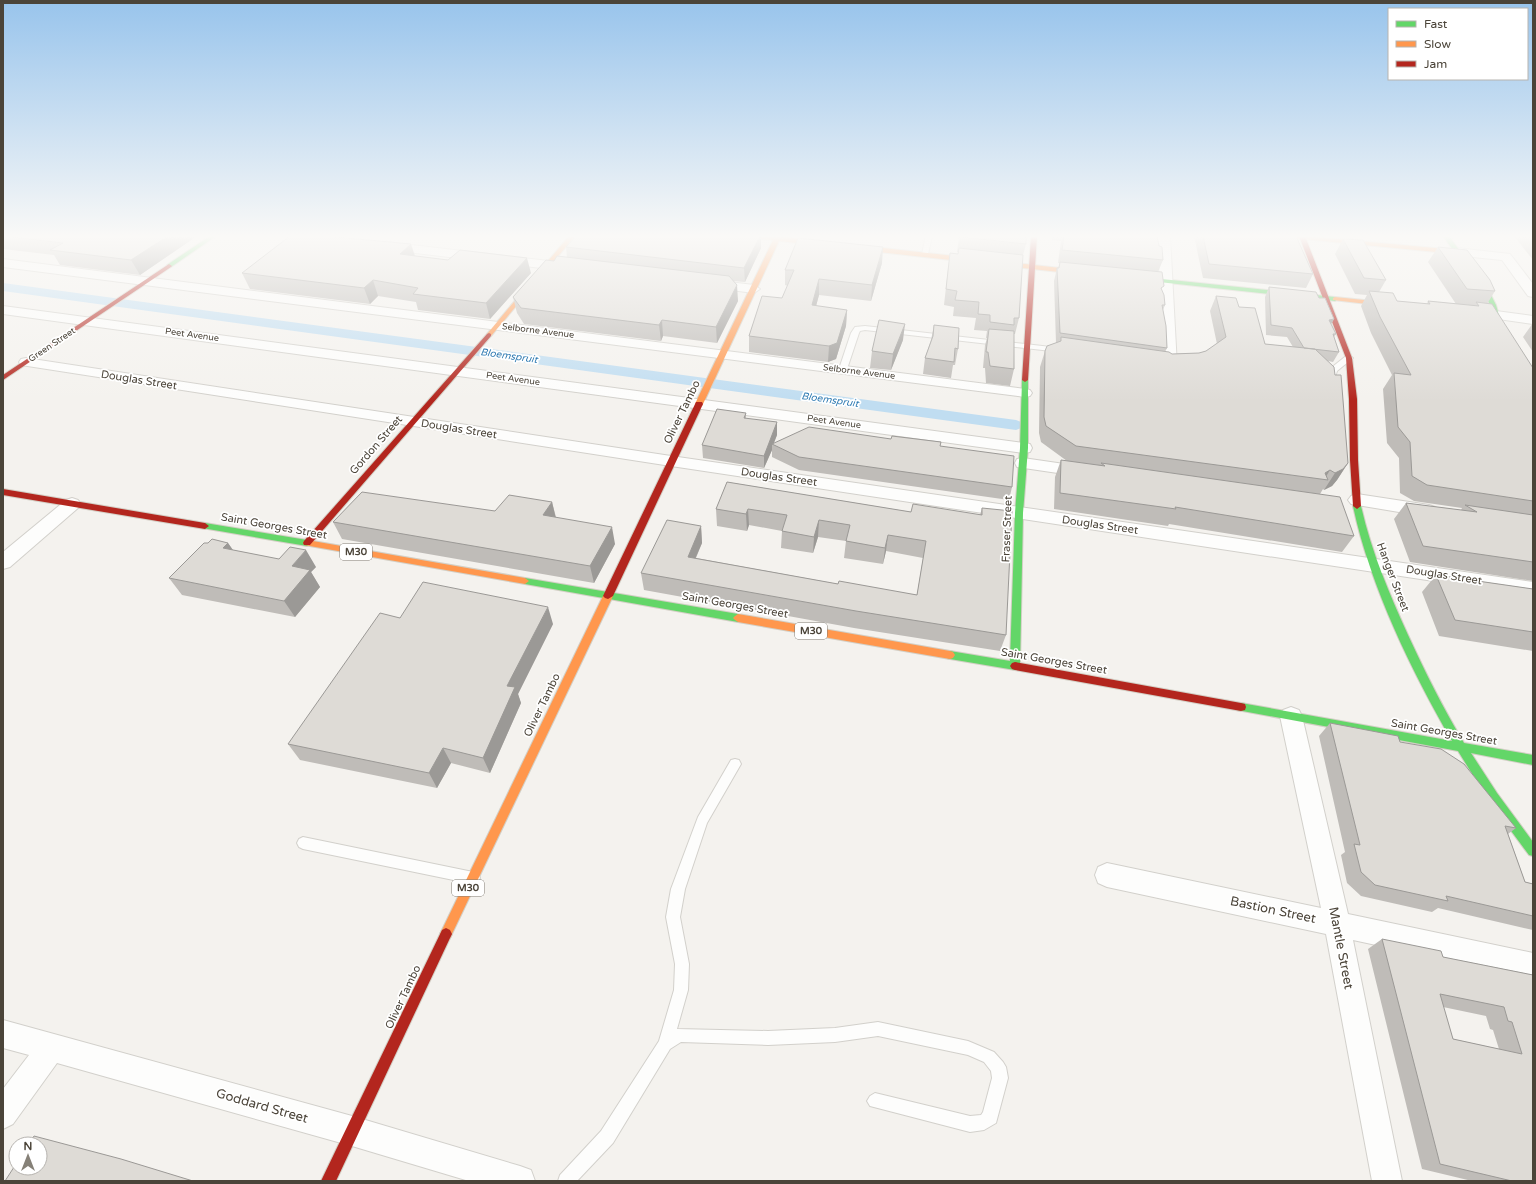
<svg xmlns="http://www.w3.org/2000/svg" width="1536" height="1184" font-family="'Varela Round',sans-serif">
	<style>
		.lines { fill: none; stroke-linecap: round; stroke-linejoin: round }
		.canal { fill: #c0ddf1; fill-rule: evenodd }
		.lane-casing { stroke: #d2d0cb; stroke-width: 2 }
		.street-casing { stroke: #d2d0cb; stroke-width: 2 }
		.fast-casing { stroke: #d3cfc5; stroke-width: 2 }
		.slow-casing { stroke: #d3cfc5; stroke-width: 2 }
		.jam-casing { stroke: #d3cfc5; stroke-width: 2 }
		.lane { fill: #fdfdfc; fill-rule: evenodd }
		.street { fill: #fdfdfc; fill-rule: evenodd }
		.fast { fill: #63d668; fill-rule: evenodd }
		.slow { fill: #ff974d; fill-rule: evenodd }
		.jam { fill: #b3261e; fill-rule: evenodd }
		.wall { fill: #bfbcb8; fill-rule: evenodd }
		.shaded-wall { fill: #9b9996 }
		.building { fill: #dedbd6; stroke: #9b9996; fill-rule: evenodd }
		.labels { text-anchor: middle; dominant-baseline: central; stroke-width: 3.5; stroke-linejoin: round; paint-order: stroke }
		.far-street-label { font-size: 9px; fill: #4b4439; stroke: #fff }
		.far-water-label { font-size: 10px; font-style: italic; fill: #2e7ab2; stroke: #fff }
		.shield { fill: #fff; stroke: #817c74; stroke-width: 1 }
		.shield-label { font-size: 10px; font-weight: bold; fill: #4b4439 }
		.street-label { font-size: 11px; fill: #4b4439; stroke: #fff }
		.near-street-label { font-size: 13px; fill: #4b4439; stroke: #fff }
	</style>
	<rect width="100%" height="100%" fill="#f4f2ee"/>
	<g class="lines">
		<!-- canal -->
		<path class="canal" d="M3 283 1016 420 1021 422 1023 425 1021 428 1016 430 3 291Z"/>
		<!-- lane casing -->
		<g class="lane-casing">
			<path id="lane" d="M926 236H932L928 254 925 256 922 254Z
				M865 326 1060 348 1064 350 1060 352 865 330 860 331 859 333 847 369 843 371H840L839 369 851 333 855 327Z
				M1346 356H1349L1353 358 1337 371 1333 384H1327L1326 382 1331 368Z
				M735 759 739 760 741 764 707 823 685 889 680 917 689 964 688 990 677 1029 768 1031 835 1028 878 1022 968 1041 994 1052 1003 1062 1006 1067 1008 1078 996 1123 984 1130 970 1132 870 1106 867 1101 870 1096 875 1093 970 1116 981 1115 983 1112 992 1078 991 1071 984 1062 968 1055 878 1036 835 1042 768 1045 681 1042 670 1049 613 1143 577 1181H558L560 1175 601 1131 659 1041 674 990 675 964 666 917 671 889 698 817 731 760Z
				M303 837 473 872 478 874 480 878 478 882 473 884 303 849 299 847 297 843 299 839Z"/>
		</g>
		<!-- street casing -->
		<g class="street-casing">
			<path id="street" d="M1158 236H1170L1177 366 1175 369H1165L1163 366Z
				M386 242 566 263 572 267 566 271 382 249 380 246 382 243Z
				M1457 248 1510 254 1533 284V297L1528 296 1502 260 1453 255 1451 252 1453 249Z
				M3 259 1025 389 1030 390 1032 393 1030 396 1025 397 3 267Z
				M712 280 754 285 760 289 754 293 707 287 706 284 707 281Z
				M3 306 1024 443 1030 444 1032 448 1030 452 1024 453 3 314Z
				M1496 311 1533 316V324L1491 318 1489 315 1491 312Z
				M26 358 671 456 1533 582V596L671 466 21 365 19 362 21 359Z
				M1023 458 1085 467 1091 468 1093 472 1091 476 1085 477 1017 467 1015 463 1017 459Z
				M1357 494 1429 505 1435 507 1438 511 1435 515 1429 517 1351 504 1348 500 1351 496Z
				M72 498 78 500 81 504 78 508 10 567 3 569V552L66 500Z
				M1291 707 1299 710 1302 716 1348 914 1533 953V979L1353 940 1402 1181H1372L1326 934 1107 887 1098 883 1095 875 1098 867 1107 863 1321 908 1280 716 1283 710Z
				M3 1020 352 1116 520 1166 531 1170 535 1181H469L352 1146 57 1063 13 1124 3 1129V1089L29 1055 3 1048Z"/>
		</g>
		<!-- fast casing -->
		<g class="fast-casing">
			<path id="fast" d="M210 236H216L171 267H167V265Z
				M1443 236H1449L1491 295 1496 305 1504 333 1533 381V389L1529 387 1498 333 1490 305 1485 295Z
				M1133 276 1335 297 1338 299 1335 301 1131 279 1130 278Z
				M1025 378 1028 380V448L1023 513 1020 666 1018 669 1015 670 950 659 947 658 945 655 947 652 950 651 1010 661 1015 513 1020 448 1022 380Z
				M1357 503 1361 506C1371 551 1389 593 1408 635 1425 672 1443 708 1464 743L1533 755V765L1471 753 1497 793 1533 842V856L1529 855 1489 801 1458 751 1237 710 1236 707 1237 704 1241 703 1452 741C1411 670 1370 586 1353 506Z
				M205 523 307 540 311 543 307 546 202 528 201 526Z
				M525 578 738 614 741 616 743 618 741 620 738 622 525 584 521 581Z"/>
		</g>
		<!-- slow casing -->
		<g class="slow-casing">
			<path id="slow" d="M569 236H575L491 336H487V334Z
				M749 236H777L1087 271 1090 273 1087 275 779 241 703 404 702 406H696L695 404 773 240 752 238Z
				M1289 236H1305L1457 250 1460 252 1457 254 1292 238Z
				M1335 297 1393 303 1396 305 1393 307 1333 300V298Z
				M307 540 525 578 529 581 525 584 304 545 303 543 304 541Z
				M608 593 613 596 450 938 446 940 442 938 440 934 442 930 603 596Z
				M738 614 950 651 953 652 955 655 953 658 950 659 738 622 735 620 733 618 735 616Z"/>
		</g>
		<!-- jam casing -->
		<g class="jam-casing">
			<path id="jam" d="M1031 236H1037L1028 380 1025 382 1022 380Z
				M1299 236H1305L1352 358 1357 399 1358 460 1361 506 1357 509 1353 506 1350 460 1349 399 1346 358Z
				M169 264 172 266 171 267 3 380V375Z
				M489 333 491 334V336L310 545H304L303 543 304 541 487 334Z
				M696 402H702L703 404 613 596 608 599 605 598 603 596Z
				M3 489 205 523 209 526 205 529 3 495Z
				M1015 662 1241 703 1245 704 1246 707 1245 710 1241 711 1015 670 1012 669 1010 666 1012 663Z
				M446 928 450 930 452 934 450 938 336 1181H321L442 930Z"/>
		</g>
		<!-- lane -->
		<use href="#lane" class="lane"/>
		<!-- street -->
		<use href="#street" class="street"/>
		<!-- fast -->
		<use href="#fast" class="fast"/>
		<!-- slow -->
		<use href="#slow" class="slow"/>
		<!-- jam -->
		<use href="#jam" class="jam"/>
	</g>
	<!-- wall -->
	<path class="wall" d="M3 236H197L140 275 60 265 54 255 3 249Z
		M959 236H1026V244L1022 259 1019 318 1015 334H1014V369L1010 386 986 383 985 368H983L985 345 987 338H986L987 331 974 330 976 318 953 316 954 307 944 305 948 269 950 253 958 254V252H957Z
		M1052 236H1157L1163 260 1158 272 1165 305 1163 310 1167 348 1165 352 1172 354 1199 353 1206 351 1217 344 1210 311 1216 296 1239 307 1265 344 1293 347 1287 337 1266 335 1265 297 1269 287 1319 298 1334 319 1331 324 1336 334 1334 337 1339 352 1333 362 1328 361 1348 463 1337 480 1332 486 1324 490 1323 489 1320 494 1354 536 1342 552 1169 524 1168 526 1054 509 1055 477 1061 460 1067 461 1041 442 1039 433 1040 367 1045 351 1056 343 1054 281 1057 268H1058L1060 263H1058L1061 241 1052 240Z
		M1194 236H1296L1313 274 1306 288 1203 278Z
		M1514 236H1533V260Z
		M1343 239 1386 280 1379 292 1397 301 1427 304 1428 301 1456 304 1428 262 1438 247 1495 291 1487 304 1533 368V581L1410 562 1394 519 1406 503 1461 510 1462 508 1414 501 1400 493 1399 458 1387 443 1383 389 1392 375 1371 333 1361 306 1367 295 1355 294 1335 254Z
		M566 247 761 248 745 282 733 281 738 301 717 343 663 336 661 341 524 324 517 313 513 297 554 261 567 257Z
		M415 256 531 273 490 319 418 310 416 302 378 296 370 304 250 289 242 273Z
		M882 263 871 301 819 295 816 306 847 310 846 326 836 359 828 362 749 352V336L782 298 788 286 785 285V270Z
		M1533 323V352L1523 337Z
		M934 325 958 349 955 365H953L951 378 923 374 925 358 931 340Z
		M903 340 891 370 870 368 872 351Z
		M746 413V419L777 422V435L774 443 891 439 940 446 1012 487 1009 500 799 470 772 457V450L764 468 703 458 702 445Z
		M727 482 911 512 980 515 982 508 1006 635 1000 651 854 628 644 590 641 573 701 526 702 543 696 558 838 584 917 595 923 558 886 551 883 564 844 558 846 541 818 537 813 553 781 548 782 531 749 525 747 531 717 526 716 509Z
		M552 502 556 517 615 544 594 583 342 539 333 522 495 511Z
		M228 543 233 550 316 567 311 572 320 587 295 617 182 595 169 578Z
		M1436 575 1533 589V651L1439 636 1422 592Z
		M400 618 553 624 518 694 521 703 490 773 451 763 437 788 300 760 288 744Z
		M1330 723 1400 742 1516 828 1508 834 1525 882 1533 884V930L1438 908 1432 912 1361 896 1347 883 1341 855 1345 852 1319 736Z
		M1382 939 1443 957 1533 975V1181H1472L1422 1169 1368 949ZM1443 1007 1486 1016 1490 1029 1493 1030 1499 1049 1453 1039Z"/>
	<!-- shaded-wall -->
	<path class="shaded-wall" d="M168 236H197L140 275 131 260Z
		M760 236H761V248L745 282 744 268Z
		M411 244 416 259 400 254Z
		M883 247 882 263 871 301 872 285Z
		M527 258 531 273 490 319 486 303Z
		M819 279V295L812 321V305Z
		M373 280 378 296 370 304 364 288Z
		M737 285 738 301 717 343 716 327Z
		M847 310 846 326 836 359 828 362 829 346Z
		M1334 319 1328 329 1329 320Z
		M662 320 663 336 661 341 659 325Z
		M905 324 903 340 891 370 893 354Z
		M777 422V435L773 445 772 444V450L764 468V456Z
		M1348 463 1337 480 1332 486 1324 490 1335 473Z
		M1330 470 1324 480 1325 473Z
		M552 502 556 519 543 515Z
		M748 509 749 525 747 531 746 514Z
		M819 520 818 537 813 553 814 537Z
		M701 526 702 543 689 573 688 557Z
		M612 527 615 544 594 583 590 566Z
		M888 535 886 551 883 564 885 548Z
		M228 543 239 559 223 548Z
		M306 550 316 567 311 572 320 587 295 617 284 601 292 566Z
		M548 607 553 624 518 694 521 703 490 773 483 758 507 686Z
		M443 748 451 763 437 788 429 773Z"/>
	<!-- building -->
	<path class="building" d="M3 236H168L131 260 50 250 63 243Z
		M290 236H325L411 244 400 254 448 260 460 250 527 258 486 303 413 294 418 288 373 280 364 288 242 273Z
		M576 236H760L744 268 566 247Z
		M960 236H1026V244L960 237Z
		M1064 236H1157L1159 246 1162 247 1163 260 1062 250Z
		M1203 236H1296L1313 274 1209 264Z
		M798 238 883 247 872 285 819 279 812 305 847 310 837 343 829 346 749 336 762 296 782 298 794 270H785Z
		M1343 239 1363 240 1386 280 1364 278Z
		M1438 247 1467 250 1490 280 1495 291 1467 289Z
		M959 248 1023 255 1019 318H1014V325L990 322V315L978 314 979 302 955 300 957 291 946 289 950 253 958 254Z
		M557 256 729 276 737 285 716 327 662 320 659 325 521 308 513 297 546 260 554 261Z
		M1060 262 1162 272 1164 286 1161 288 1164 295 1165 305H1162L1166 326 1167 348 1060 333 1057 268H1059Z
		M1269 287 1316 292 1319 298H1325L1334 319 1329 320 1336 334H1333L1339 352 1304 348 1292 328 1271 325Z
		M1369 291 1393 293 1397 301 1430 304 1428 301 1479 306 1476 302 1492 304 1533 368V501L1427 485 1412 476 1410 442 1398 427 1394 373 1411 375 1380 317Z
		M1216 296 1236 298 1239 307 1255 308 1265 344 1315 349 1334 367 1335 375H1341L1348 463 1343 469 1335 473 1330 470 1325 473 1328 480 1076 446 1046 426 1044 417 1045 351 1047 346 1061 341V337L1169 352 1172 354 1199 353 1206 351 1226 337Z
		M879 320 905 324 893 354 872 351Z
		M934 325 959 328 958 349 955 348 954 362 925 358 933 336Z
		M989 329 1014 331V369L990 366 988 352H986Z
		M717 409 746 413 744 418 777 422 764 456 702 445Z
		M809 427 891 439 892 436 941 442 940 446 1014 456 1012 487 799 457 772 444Z
		M1061 460 1105 466 1101 463 1340 497 1354 536 1175 507 1176 509 1060 493Z
		M727 482 911 512 913 504 982 515V508L1012 511 1006 635 856 611 641 573 667 520 701 526 688 557 838 584 839 581 917 595 926 541 888 535 885 548 846 541 850 525 819 520 814 537 782 531 787 515 748 509 746 514 716 509Z
		M362 492 495 511 509 495 552 502 543 515 612 527 590 566 333 522Z
		M1406 503 1477 512 1465 505 1533 515V562L1423 546Z
		M212 539 228 543 223 548 279 559 290 547 306 550 292 566 310 570 284 601 169 578 204 543H208Z
		M1436 575 1533 589V632L1455 620Z
		M423 582 548 607 507 686 515 687 483 758 443 748 429 773 288 744 380 613 400 618Z
		M1330 723 1398 736 1400 742 1441 749 1464 764 1516 828 1505 826 1525 882 1533 884V916L1446 896 1448 901 1375 885 1361 872 1354 844 1360 845Z
		M1382 939 1441 951 1443 957 1533 975V1181H1512L1440 1164ZM1440 994 1504 1007 1508 1021 1512 1022 1522 1054 1453 1039Z
		M34 1136 121 1159 193 1181H5L16 1164V1168H40V1144H29Z"/>
	<!-- sky -->
	<linearGradient id="sky" x2="0" y2="1"><stop stop-color="#98c4ec"/><stop offset="0.59" stop-color="#faf9f7"/><stop offset="1" stop-color="#faf9f7" stop-opacity="0"/></linearGradient>
	<rect width="1536" height="401" fill="url(#sky)"/>
	<g class="labels">
		<!-- far-street labels -->
		<g class="far-street-label">
			<text transform="translate(538 331) rotate(7)">Selborne Avenue</text>
			<text transform="translate(192 335) rotate(8)">Peet Avenue</text>
			<text transform="translate(52 345) rotate(-34)">Green Street</text>
			<text transform="translate(859 372) rotate(7)">Selborne Avenue</text>
			<text transform="translate(513 379) rotate(8)">Peet Avenue</text>
			<text transform="translate(834 422) rotate(8)">Peet Avenue</text>
		</g>
		<!-- far-water labels -->
		<g class="far-water-label">
			<text transform="translate(509 356) rotate(8)">Bloemspruit</text>
			<text transform="translate(830 400) rotate(8)">Bloemspruit</text>
		</g>
		<!-- shield labels -->
		<g class="shield">
			<rect x="340" y="544" width="32" height="16" rx="3"/>
			<rect x="795" y="623" width="32" height="16" rx="3"/>
			<rect x="452" y="880" width="32" height="16" rx="3"/>
		</g>
		<g class="shield-label">
			<text x="356" y="552">M30</text>
			<text x="811" y="631">M30</text>
			<text x="468" y="888">M30</text>
		</g>
		<!-- street labels -->
		<g class="street-label">
			<text transform="translate(139 380) rotate(9)">Douglas Street</text>
			<text transform="translate(682 412) rotate(-64)">Oliver Tambo</text>
			<text transform="translate(459 429) rotate(9)">Douglas Street</text>
			<text transform="translate(376 445) rotate(-49)">Gordon Street</text>
			<text transform="translate(779 477) rotate(8)">Douglas Street</text>
			<text transform="translate(1100 525) rotate(8)">Douglas Street</text>
			<text transform="translate(274 526) rotate(10)">Saint Georges Street</text>
			<text transform="translate(1007 529) rotate(-88)">Fraser Street</text>
			<text transform="translate(1444 575) rotate(9)">Douglas Street</text>
			<text transform="translate(1393 577) rotate(69)">Hanger Street</text>
			<text transform="translate(735 605) rotate(10)">Saint Georges Street</text>
			<text transform="translate(1054 661) rotate(10)">Saint Georges Street</text>
			<text transform="translate(542 705) rotate(-64)">Oliver Tambo</text>
			<text transform="translate(1444 732) rotate(10)">Saint Georges Street</text>
			<text transform="translate(403 997) rotate(-65)">Oliver Tambo</text>
		</g>
		<!-- near-street labels -->
		<g class="near-street-label">
			<text transform="translate(1273 910) rotate(12)">Bastion Street</text>
			<text transform="translate(1341 948) rotate(79)">Mantle Street</text>
			<text transform="translate(262 1106) rotate(16)">Goddard Street</text>
		</g>
	</g>
	<!-- border -->
	<rect width="1536" height="1184" fill="none" stroke="#4b4439" stroke-width="8"/>
	<!-- legend -->
	<rect x="1388" y="8" width="140" height="72" fill="#ffffff" stroke="#b7b4b0"/>
	<rect x="1396" y="21" width="20" height="6" fill="#63d668" stroke="#b7b4b0"/>
	<text x="1424" y="28" font-size="12" fill="#4b4439">Fast</text>
	<rect x="1396" y="41" width="20" height="6" fill="#ff974d" stroke="#b7b4b0"/>
	<text x="1424" y="48" font-size="12" fill="#4b4439">Slow</text>
	<rect x="1396" y="61" width="20" height="6" fill="#b3261e" stroke="#b7b4b0"/>
	<text x="1424" y="68" font-size="12" fill="#4b4439">Jam</text>
	<!-- north arrow -->
	<g transform="translate(28 1156)"><circle r="19" fill="#ffffff" stroke="#b7b4b0"/>
	<path d="M0-3L7 15L0 10L-7 15Z" fill="#868178"/>
	<text y="-6" font-size="11" font-weight="bold" text-anchor="middle" fill="#4b4439">N</text>
	</g>
</svg>
